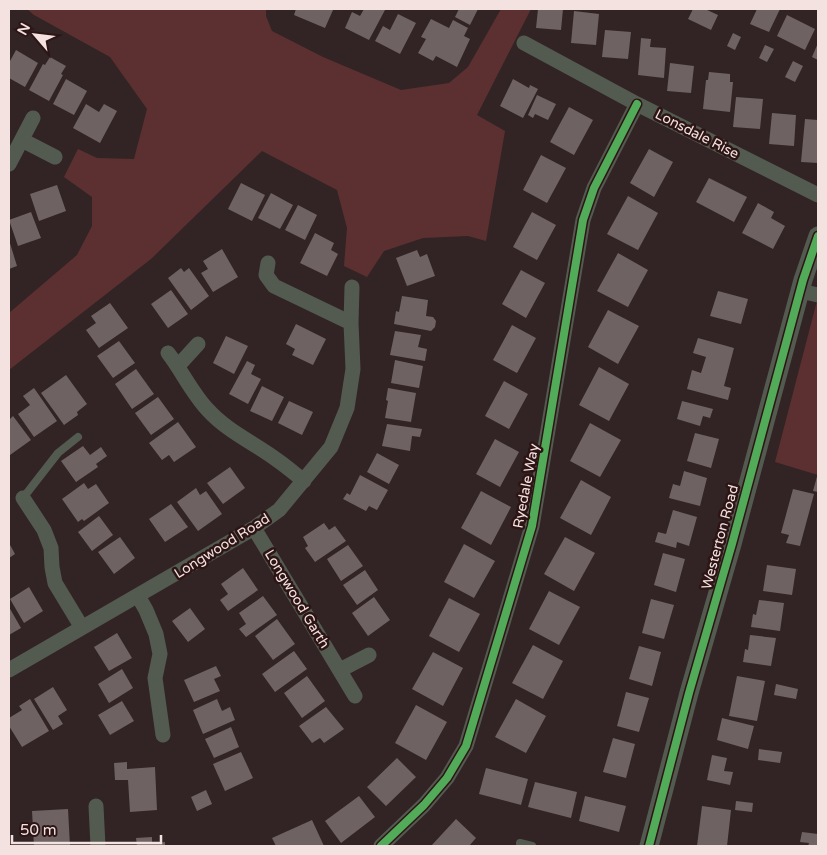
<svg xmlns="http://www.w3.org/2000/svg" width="827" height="855" font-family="'Varela Round',sans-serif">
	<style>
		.green { fill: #5c3030 }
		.building { fill: #6e6262 }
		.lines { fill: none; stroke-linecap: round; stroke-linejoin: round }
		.service { stroke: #535b51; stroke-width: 8 }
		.minor { stroke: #535b51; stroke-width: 15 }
		.tertiary { stroke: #535b51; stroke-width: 19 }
		.cycleway-casing { stroke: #2d1515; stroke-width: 11 }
		.cycleway { stroke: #51ab58; stroke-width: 8 }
		.labels { text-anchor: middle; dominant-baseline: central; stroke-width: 5; stroke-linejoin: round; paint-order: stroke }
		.street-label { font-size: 14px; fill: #f4e2e1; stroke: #2d1515 }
	</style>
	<rect width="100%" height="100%" fill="#322424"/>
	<!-- green -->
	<path class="green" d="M27 9H266V16L272 31 323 57 401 90 449 83 468 67 501 9H531L477 115 505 131 486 241 468 236 423 238 384 251 367 277 344 266 347 228 337 190 262 151 151 259 9 370V313L77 255 92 226V197L64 177 78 149 97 158 134 159 147 109 110 57 34 15Z
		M818 297V475L775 462Z"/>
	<!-- building -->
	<path class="building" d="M296 9H331L333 10 325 28 294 15Z
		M364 9 385 10 369 40 345 28 352 12 360 16Z
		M459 9H478L470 25 455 17Z
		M538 9H563L561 30 536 28Z
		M693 9H705L718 15 711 30 688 19Z
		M757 9H780L769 32 750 24Z
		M574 11 599 14 596 45 571 43Z
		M398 14 416 23 400 54 375 41 383 26 390 30Z
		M787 15 815 29 805 50 777 36Z
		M431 19 449 28 453 20 468 28 464 36 470 39 457 67 436 56 433 61 418 53 426 39 421 37Z
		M605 30 631 32 628 59 602 57Z
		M733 33 741 37 735 50 727 46Z
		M641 38 651 39 650 47 666 48 664 78 638 75Z
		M818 43V60L812 57Z
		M765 45 774 49 767 62 759 58Z
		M16 50 38 63 25 87 9 78V63Z
		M50 57 66 66 61 74 63 75 49 101 29 90 43 64 45 65Z
		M793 61 803 66 795 82 785 77Z
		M670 63 694 66 691 93 667 91Z
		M709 72 730 74V82H733L730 112 703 109 706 80H708Z
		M66 79 87 91 74 115 53 104Z
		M513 79 529 88 530 85 538 89 523 118 500 106Z
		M537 95 556 104 548 120 535 114 533 118 528 115Z
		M736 97 763 99 760 129 733 127Z
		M86 104 99 112 104 104 117 111 100 143 73 128Z
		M569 107 593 120 574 155 550 142Z
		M772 113 796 115 794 146 769 144Z
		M805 119 818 120V163L801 162Z
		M649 149 673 162 654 197 630 183Z
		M541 155 566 168 547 203 523 190Z
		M709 178 747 197 734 222 696 202Z
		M241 183 265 195 252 221 228 209Z
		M57 185 66 211 39 221 30 194Z
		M271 193 293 205 280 229 258 218Z
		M628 196 658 213 638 250 607 234Z
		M758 203 774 212 771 218 785 226 773 249 742 233Z
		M298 205 317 215 305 240 285 230Z
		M31 212 41 238 18 246 9 220Z
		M532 212 556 225 537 260 513 247Z
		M315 233 334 243 331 250 338 254 327 276 300 263Z
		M9 240 17 266 9 269Z
		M222 249 238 277 213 292 201 273 208 269 203 261Z
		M417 250 420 257 427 254 435 276 407 286 396 258Z
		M618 253 648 270 628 307 597 291Z
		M181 268 184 272 189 268 209 296 191 310 168 278Z
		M521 270 545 283 526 318 502 304Z
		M171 290 188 314 168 328 151 304Z
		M718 291 748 299 741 324 710 316Z
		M402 296 428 300 426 316 433 317 436 321 435 327 431 331 394 324 396 311 399 312Z
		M110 303 128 328 99 348 86 330 96 323 91 316Z
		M608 310 639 326 618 364 588 347Z
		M296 324 326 339 313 365 292 355 295 349 286 344Z
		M512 325 536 338 517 373 493 360Z
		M395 331 421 335 418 347 427 349 425 361 390 355Z
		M226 336 248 346 234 374 213 363Z
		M698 338 734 348 724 386 731 388 728 400 687 389 692 370 701 373 706 357 693 353Z
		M119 341 135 363 113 378 97 356Z
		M395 360 423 366 419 388 391 383Z
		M247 361 255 365 251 374 261 379 248 404 229 394Z
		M599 367 629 384 609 421 579 405Z
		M136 369 154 394 132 409 115 384Z
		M66 375 87 404 77 412 78 415 64 425 41 393Z
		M504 381 528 394 509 429 485 416Z
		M262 386 284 397 272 421 250 411Z
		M34 388 57 421 34 437 18 414 30 405 23 396Z
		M388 388 416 393 411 422 385 418 388 401 386 400Z
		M158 397 174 419 151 435 135 413Z
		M289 401 313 412 302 435 278 423Z
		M682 401 713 409 710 418 703 416 700 426 677 419Z
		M13 416 31 440 10 455 9 420Z
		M178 422 196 447 174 462 169 455 162 460 149 443Z
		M590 423 621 440 600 477 570 461Z
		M387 424 422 429 420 437 412 436 410 451 382 446Z
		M695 433 719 439 711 468 687 461Z
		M495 439 519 452 500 487 476 474Z
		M83 446 90 455 101 447 107 456 96 464 98 467 76 482 61 461Z
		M377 453 399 465 389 484 367 472Z
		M230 467 245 488 223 504 207 483Z
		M684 471 707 478 700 506 669 498 673 484 680 486Z
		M818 473V492L813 491Z
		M360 475 388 490 377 510 369 506 366 511 343 499 347 493 350 495Z
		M581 480 611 497 591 535 560 518Z
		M84 483 88 489 96 484 109 503 84 521 82 519 78 522 62 499Z
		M196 488 200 495 206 491 222 514 198 531 177 502Z
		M793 489 814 494 800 546 786 543 789 535 781 533Z
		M481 491 511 507 491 545 461 528Z
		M171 504 188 527 165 542 149 519Z
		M673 510 697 517 689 546 677 542 676 548 655 542 658 532 666 534Z
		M99 516 113 535 92 551 78 532Z
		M324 523 329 530 335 526 346 541 315 562 305 548 308 546 303 537Z
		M120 537 135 558 114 574 98 552Z
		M565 537 595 553 574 591 544 574Z
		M9 543 15 554 9 558Z
		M464 544 495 561 474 598 444 582Z
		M348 545 363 566 341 581 327 559Z
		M663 553 685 559 676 592 654 585Z
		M767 565 796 569 792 595 763 591Z
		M243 568 258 590 228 611 220 600 228 594 221 584Z
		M365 570 378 590 357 605 343 585Z
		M29 587 43 611 24 623 10 599Z
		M549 591 580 607 559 645 529 629Z
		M263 596 277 615 246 637 239 629 246 624 239 613Z
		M374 597 390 620 368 636 352 613Z
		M449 598 480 614 459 652 429 636Z
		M651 599 674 605 664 639 642 633Z
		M759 600 784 603 780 631 751 627 753 614 756 615Z
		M9 607 21 628 9 635Z
		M190 608 205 629 188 642 172 621Z
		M277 619 295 644 273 660 255 636Z
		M117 633 132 658 109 671 94 647Z
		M750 635 776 638 771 666 743 662 745 649 748 650Z
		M533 645 563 661 543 699 512 683Z
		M639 646 661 652 652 686 629 679Z
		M294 651 307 669 275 692 262 674Z
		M433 652 463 668 443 706 412 689Z
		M216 666 221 676 214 679 220 691 194 702 184 680Z
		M122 669 133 688 109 703 98 684Z
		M307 676 325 701 302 718 284 693Z
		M737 676 765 681 757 721 729 716Z
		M776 684 798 689 796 699 774 695Z
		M53 687 67 710 58 716 63 724 53 730 34 699Z
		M626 692 649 698 639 732 617 726Z
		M30 699 49 731 22 747 9 726V718L22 710 19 706Z
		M217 699 222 711 230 707 235 720 203 734 193 710Z
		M516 699 546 716 526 753 495 737Z
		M122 701 134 721 110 735 98 715Z
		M416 705 447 722 426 760 395 743Z
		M326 707 344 729 324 743 320 738 312 743 299 726Z
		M722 718 754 726 748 749 717 740Z
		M231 727 239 747 214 758 205 739Z
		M613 738 635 744 626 778 603 772Z
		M759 749 782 752 780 763 758 760Z
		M241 752 253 778 225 791 213 764Z
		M712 755 727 758 724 771 733 772 730 785 707 780Z
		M397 758 416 777 386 806 367 787Z
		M127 762V769L155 767 157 810 130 812 128 780H115L114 763Z
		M486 768 528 779 521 805 479 794Z
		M535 782 577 792 571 818 528 807Z
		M206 790 212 804 197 811 191 797Z
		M359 796 375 817 341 843 325 821Z
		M585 796 626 806 619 832 579 821Z
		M736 801 753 803 752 812 735 810Z
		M702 806 731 810 727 846H697Z
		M68 809 70 846H34L32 811Z
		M456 819 476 838 469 846H431Z
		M312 820 324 846H276L272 838Z
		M802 832 818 834V846H808L809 843 800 842Z
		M152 837V843L165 842V846H137L136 838Z"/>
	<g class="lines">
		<!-- service -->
		<path class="service" d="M23 498 58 453 78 437
			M520 843 532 846"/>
		<!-- minor -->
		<path class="minor" d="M524 43 637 104 818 195
			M22 140 55 157
			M9 164 33 118
			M268 263 266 275 274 286 351 323
			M800 291 818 295
			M168 353C182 371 192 393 208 410 227 431 254 443 277 460 286 466 295 474 304 481
			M178 366 198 344
			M23 498 44 530 51 548 52 567 55 583 81 626
			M254 528 355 696
			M138 596 146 610 156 634 160 654 155 678 163 735
			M9 670 254 528 279 510 331 447 347 408 353 369 351 323 352 287
			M340 670 369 655
			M96 806 98 846
			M381 846 424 805 447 778 466 746 532 526 583 220 594 188 637 104"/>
		<!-- tertiary -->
		<path class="tertiary" d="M649 846 689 693 732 544 803 280 818 236"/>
		<!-- cycleway casing -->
		<g class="cycleway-casing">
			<path id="cycleway" d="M381 846 424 805 447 778 466 746 532 526 583 220 594 188 637 104
				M649 846 689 693 732 544 803 280 818 236"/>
		</g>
		<!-- cycleway -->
		<use href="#cycleway" class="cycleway"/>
	</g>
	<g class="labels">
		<!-- street labels -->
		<g class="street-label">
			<text transform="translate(697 134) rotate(27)">Lonsdale Rise</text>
			<text transform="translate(526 486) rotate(-79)">Ryedale Way</text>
			<text transform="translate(720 537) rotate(-75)">Westerton Road</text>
			<text transform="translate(222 546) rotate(-32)">Longwood Road</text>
			<text transform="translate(297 599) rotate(59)">Longwood Garth</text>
		</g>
	</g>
	<!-- border -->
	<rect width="827" height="855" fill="none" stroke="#f4e2e1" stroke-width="20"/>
	<!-- north arrow -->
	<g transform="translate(35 35) rotate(298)" stroke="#2d1515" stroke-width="4" paint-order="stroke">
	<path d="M0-4L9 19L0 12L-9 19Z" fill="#f4e2e1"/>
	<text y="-8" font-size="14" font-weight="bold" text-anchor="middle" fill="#f4e2e1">N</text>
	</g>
	<!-- scale -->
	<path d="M12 835v8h149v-8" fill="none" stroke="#f4e2e1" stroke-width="2.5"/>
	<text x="20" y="835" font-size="15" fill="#f4e2e1" stroke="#2d1515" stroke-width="4" paint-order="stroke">50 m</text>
</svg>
